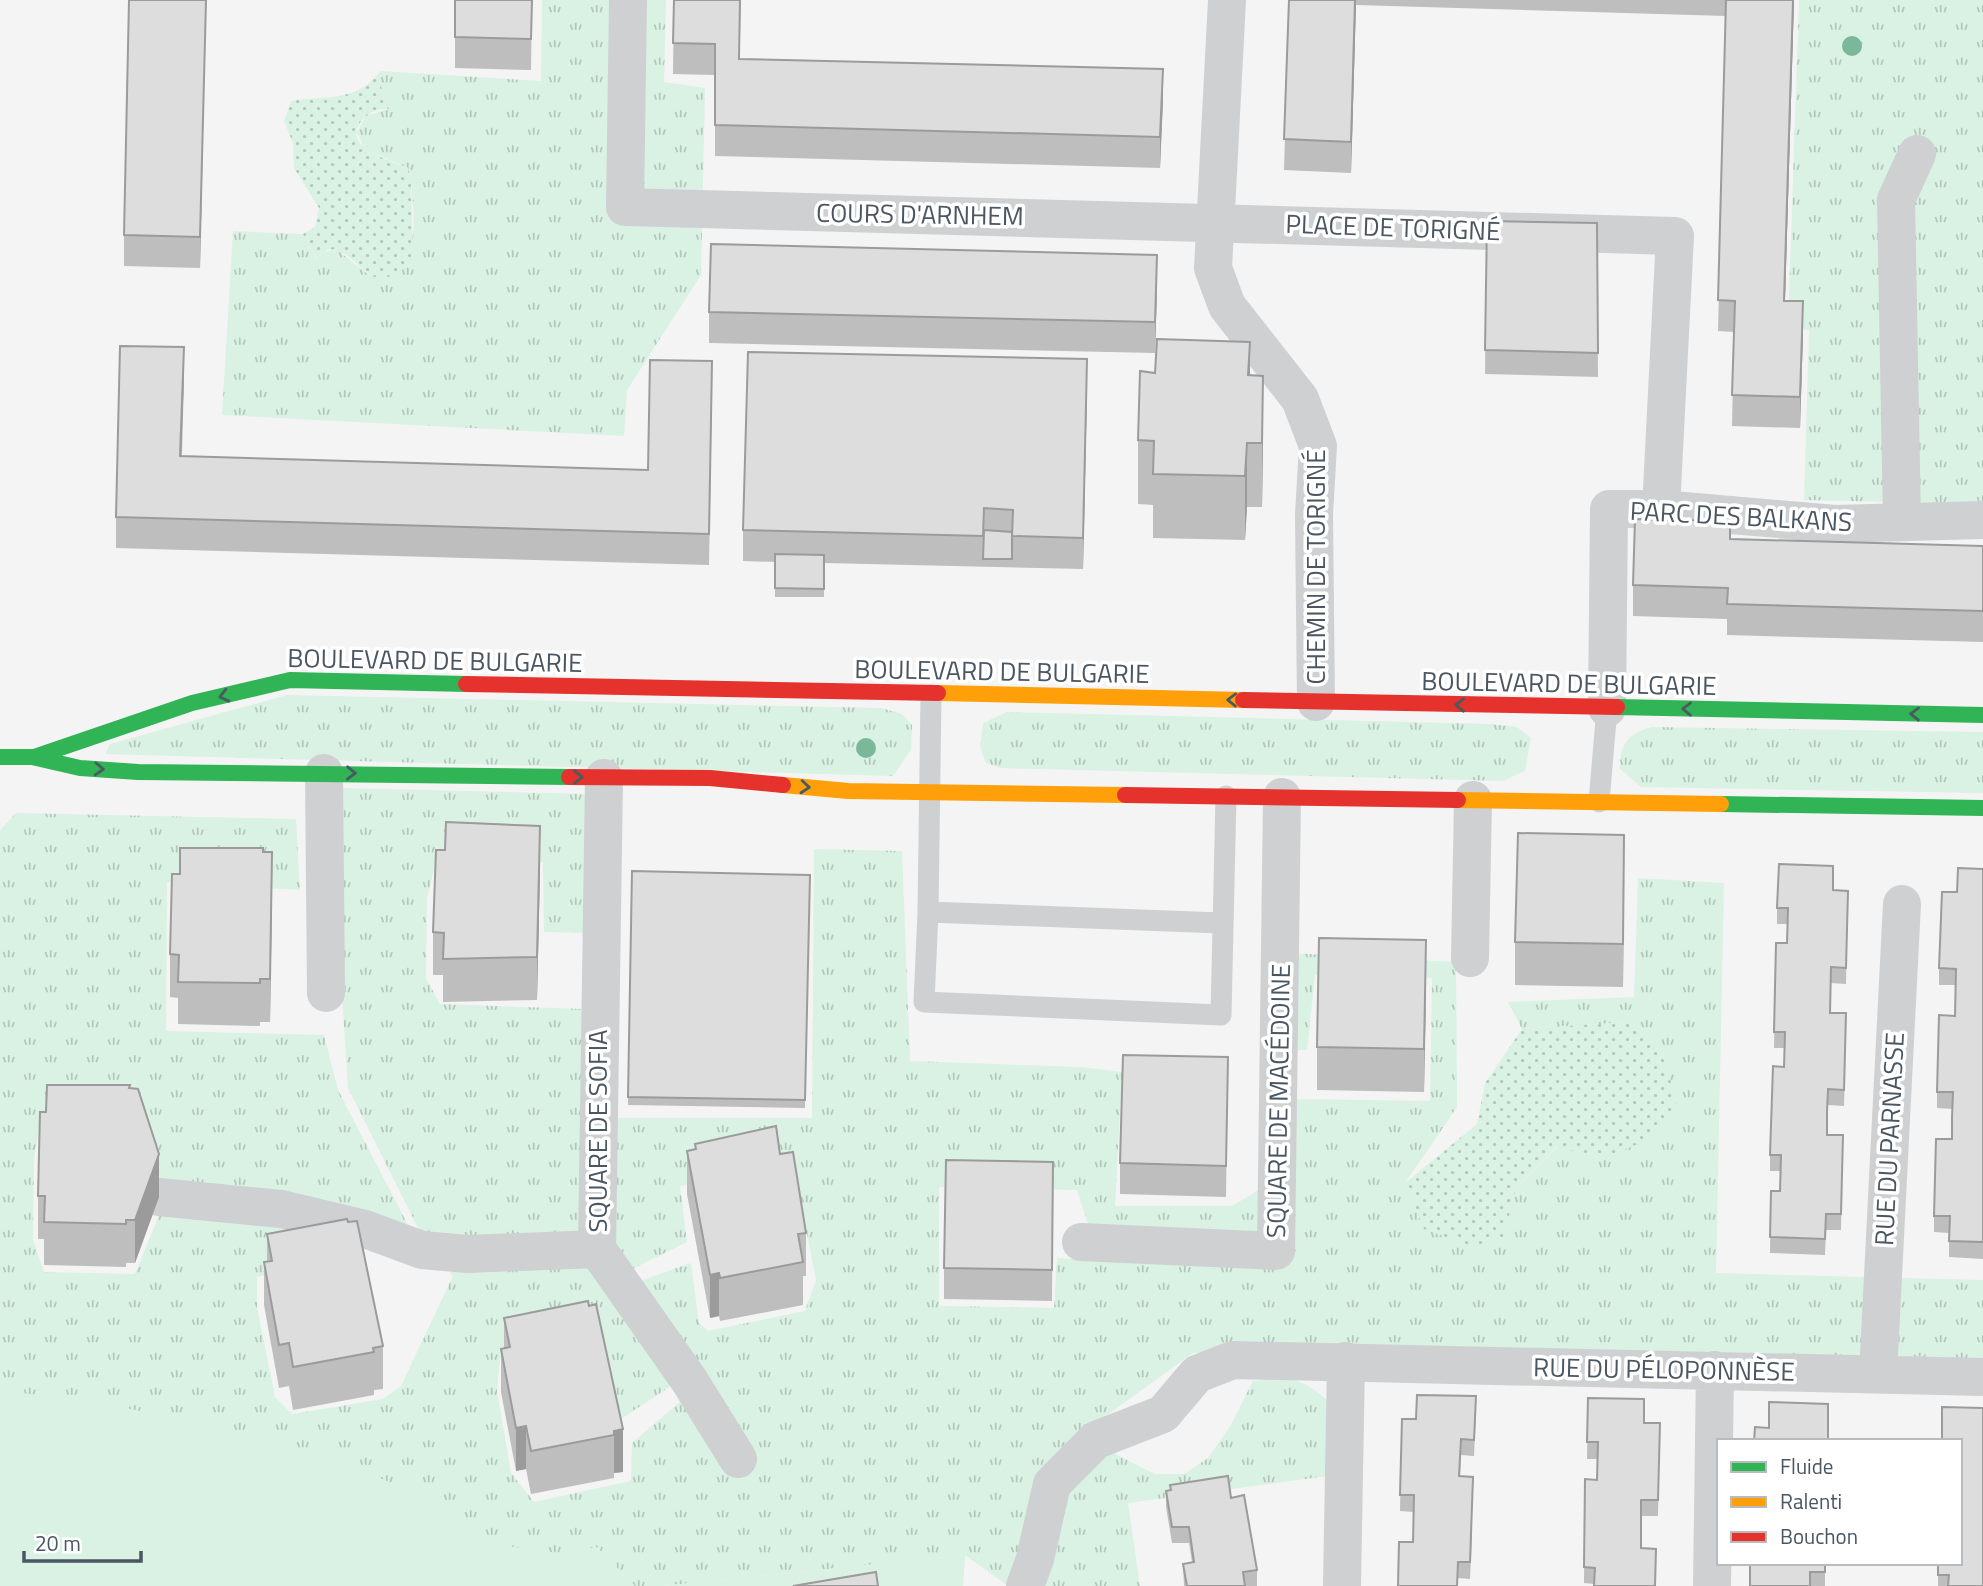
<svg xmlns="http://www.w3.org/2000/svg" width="1983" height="1586" font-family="'Titillium Web',sans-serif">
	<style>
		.grass { fill: url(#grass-tufts); fill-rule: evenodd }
		.park { fill: url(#park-dots) }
		.pitch { fill: #d9f2e3 }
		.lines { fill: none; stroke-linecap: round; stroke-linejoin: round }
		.lane { stroke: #ced0d2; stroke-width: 21 }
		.street { stroke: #ced0d2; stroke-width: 38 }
		.fast { stroke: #30b455; stroke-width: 16 }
		.slow { stroke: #ff9f0a; stroke-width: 16 }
		.jam { stroke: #e5322d; stroke-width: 16 }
		.tree { fill: #7ab899 }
		.wall { fill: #bebebf }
		.shaded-wall { fill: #9b9b9b }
		.building { fill: #ddddde; stroke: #9b9b9b; stroke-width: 2 }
		.oneway { stroke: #495b60 }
		.labels { text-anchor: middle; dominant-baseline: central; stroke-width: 7; stroke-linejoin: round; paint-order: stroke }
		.street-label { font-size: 26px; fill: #4a5661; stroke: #fff }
	</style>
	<defs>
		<pattern id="grass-tufts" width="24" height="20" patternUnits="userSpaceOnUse" patternTransform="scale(1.75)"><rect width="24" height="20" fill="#d9f2e3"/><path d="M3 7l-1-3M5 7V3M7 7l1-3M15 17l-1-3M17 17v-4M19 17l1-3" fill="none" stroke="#b2c7bb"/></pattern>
		<pattern id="park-dots" width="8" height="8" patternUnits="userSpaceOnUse" patternTransform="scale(1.75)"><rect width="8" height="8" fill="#d9f2e3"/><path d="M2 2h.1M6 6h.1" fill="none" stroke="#b2c7bb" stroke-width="1.8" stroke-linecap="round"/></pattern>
	</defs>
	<rect width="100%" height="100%" fill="#f4f4f4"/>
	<!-- grass -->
	<path class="grass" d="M542 0H666L664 82 705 88 701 275 627 390 624 436 222 415 233 231 303 234 317 260 323 252 336 249 369 275 382 277C390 267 410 251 412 239 416 224 412 182 408 168L364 149 357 132 366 116 388 109 382 95 380 71 541 81Z
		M1799 0H1983V504L1804 500 1809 330 1788 328Z
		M287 695 881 708 902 714 912 725 911 750 893 776 105 754 110 744Z
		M1007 712 1490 724 1517 727 1531 738 1525 771 1503 781 1001 768 986 763 980 747 983 723Z
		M1651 727 1983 732V793L1641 787 1620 769C1620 744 1627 735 1651 727Z
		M341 788 588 794V933L544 932 543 862 436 861 427 898 426 978 440 1004 583 1009 590 1235 674 1384 618 1421 585 1340 500 1358 497 1391 511 1473 534 1502 631 1481 632 1443 687 1396 637 1282 691 1263 699 1323 708 1331 805 1311 816 1280 799 1194 784 1164 680 1186 687 1242 624 1273 610 1246 613 1118H812L814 849 902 851 910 1061 1081 1067 1122 1072 1115 1206H1232L1287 1173 1295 1099 1430 1101 1432 978 1315 975 1307 1050H1287L1290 953 1456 962 1457 1107 1405 1183 1503 1238 1516 1188 1557 1147 1604 1158 1630 1022 1522 1029 1508 1002 1634 997 1638 878 1724 883 1716 1273 1983 1280V1359L1456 1352 1193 1353 1099 1421 1117 1455 1155 1474H1184L1208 1458 1231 1425 1253 1381C1294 1377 1299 1376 1331 1403L1328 1476 1128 1503 1140 1586H1008L965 1555 662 1586H622L0 1425V830L16 813 296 819 300 890 167 882 166 1031 324 1035 338 1090 414 1237 163 1192 40 1125 34 1158 33 1240 44 1272 135 1274 164 1203 247 1209 355 1254 257 1277V1307L275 1397 292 1414 383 1399 401 1386 453 1276 423 1238 348 1088 336 900ZM939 1187 1077 1190 1092 1236 1077 1259 1057 1258 1054 1308 939 1306Z"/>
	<!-- park -->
	<path class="park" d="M380 71 382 95 389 109C379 108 370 112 363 119 338 147 390 160 408 168L411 181 413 260C365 306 363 249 328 249L317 259 303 234 315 227 319 208 294 168 293 143 284 121 291 101C325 95 358 103 380 71Z
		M1630 1022 1666 1059 1677 1111 1650 1139 1604 1158 1556 1147 1516 1188 1503 1239 1471 1246 1424 1229 1405 1183 1477 1124 1485 1083 1522 1029Z"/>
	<!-- pitch -->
	<path class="pitch" d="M0 1391 80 1399 226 1428 334 1459 411 1491 506 1546 558 1553 597 1547 635 1586H0Z
		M965 1555 963 1586H662Z"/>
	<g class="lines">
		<!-- lane -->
		<path class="lane" d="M931 695 928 912 1221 923
			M1599 802 1607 708
			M928 912 924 1002 1221 1015 1226 796"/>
		<!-- street -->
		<path class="street" d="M628 0 625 207 1675 236 1661 509
			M1227 0 1213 268 1227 306 1300 399 1318 446 1314 514 1316 702
			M1902 522 1896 200 1917 154
			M1607 708 1609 509H1661L1835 524 1983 520
			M324 773 326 993
			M1470 958 1473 800
			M159 1197 281 1209 365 1229 422 1250 467 1254 597 1249 604 778
			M1081 1242 1276 1251 1282 797
			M597 1249 689 1380 738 1459
			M1878 1374 1902 904
			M1025 1586 1035 1559 1052 1484 1096 1440 1163 1414 1197 1374 1233 1360 1983 1377
			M1342 1586 1346 1361
			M1712 1586 1715 1370"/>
		<!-- fast -->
		<path class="fast" d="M1617 707 1983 715
			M0 757H32L80 768 138 772 569 777
			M34 757 192 703 290 680 466 684
			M1721 804 1983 808"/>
		<!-- slow -->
		<path class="slow" d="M938 693 1243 700
			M783 785 848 791 1125 795
			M1458 800 1721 804"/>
		<!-- jam -->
		<path class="jam" d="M466 684 938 693
			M1243 700 1617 707
			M569 777 710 778 783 785
			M1125 795 1458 800"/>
	</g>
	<!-- trees -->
	<g class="tree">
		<circle cx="1852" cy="46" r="10"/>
		<circle cx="866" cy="748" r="10"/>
	</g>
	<!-- wall -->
	<path class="wall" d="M206 0 200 268 124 266V235Z
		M455 0H532L531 70 455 68Z
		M674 0H741L739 59 1163 100 1160 168 715 156V75L673 74Z
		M1289 0H1794L1785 301 1803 332 1800 428 1732 426 1734 332 1718 331 1726 16 1356 5 1351 173 1284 170Z
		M1487 221 1597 223 1598 377 1485 374Z
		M1157 286 1155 353 709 343V312Z
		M1155 373 1250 375 1263 440 1262 507H1247L1245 540 1153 538V505L1138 504V440Z
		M184 378 182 456 648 470 712 392 709 565 116 548V517Z
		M1087 390 1083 569 824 563V597H775V562L743 561V530Z
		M1730 539 1983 546V642L1727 635V619L1633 616V585Z
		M263 852 272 895 270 1022H260V1026L178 1024V998L170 997V954L180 874Z
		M540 869 537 1000 443 1002V975H433V932Z
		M1983 869V1259L1949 1257V1233L1934 1232V1216L1952 1139 1953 1109 1937 1108V1092L1955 1016V985H1939V968L1957 892Z
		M632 871 810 875 805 1108 628 1105Z
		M1624 878 1623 987 1515 985V942Z
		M1833 890 1848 891 1846 984 1831 983 1830 1013 1846 1030 1844 1106 1828 1105 1827 1129V1135H1843L1841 1230H1826L1825 1255 1770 1253 1771 1191H1780L1781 1171H1770V1155L1784 1067V1048H1774L1776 943H1787L1788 924H1777V908Z
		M1426 983 1424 1092 1317 1090V1047Z
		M1228 1057 1226 1197 1120 1194V1163Z
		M130 1088 159 1197 135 1263H126V1267L44 1265V1239H38V1196L46 1112Z
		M695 1144 780 1154 806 1233V1276H803V1305L720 1321 719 1316 710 1318 687 1194V1151L695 1150Z
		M1053 1162 1052 1301 944 1299V1268Z
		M267 1234 383 1346V1389L374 1390V1395L293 1410 289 1386 279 1388 264 1305V1262H267Z
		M588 1301 623 1472 614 1473V1478L531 1494 526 1469 516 1471 501 1392V1349L504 1348V1318Z
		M1588 1398 1644 1423H1660L1658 1516H1641L1594 1584 1584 1583 1585 1479 1597 1480 1598 1459H1587Z
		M1942 1407 1983 1408V1586H1938V1563H1960V1441H1942Z
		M1476 1412 1474 1456 1461 1455 1460 1476 1472 1536 1470 1579 1458 1578 1413 1542 1414 1512 1400 1511 1402 1419H1416Z
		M1170 1485 1231 1498 1257 1570V1586H1184L1183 1564 1192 1562 1189 1543H1172L1166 1507V1491L1170 1490Z
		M1825 1563V1586H1750Z"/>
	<!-- shaded-wall -->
	<path class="shaded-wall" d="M206 0 200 268V237Z
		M1355 0H1356L1351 173V142Z
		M1793 0H1794L1784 332V301Z
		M1163 69V100L1160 168V137Z
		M1157 255V286L1155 353V322Z
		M1803 301V332L1800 428V397Z
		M1250 342V406L1248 375Z
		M184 347V378L180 487V456Z
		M1087 359V390L1083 569V538Z
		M1263 376V440L1262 507V443Z
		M1247 443V507L1245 540V476Z
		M540 826V869L537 1000V957Z
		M1624 835V878L1623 987V944Z
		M272 852V895L270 1022V979Z
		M1426 940V983L1424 1092V1049Z
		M159 1154V1197L135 1263V1220Z
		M719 1273V1316L710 1318V1275Z
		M526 1426V1469L516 1471V1428Z
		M623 1429V1472L614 1473V1431Z"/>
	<!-- building -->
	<path class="building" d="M129 0H206L200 237 124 235Z
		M455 0H532L531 39 455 37Z
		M674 0H740L739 59 1163 69 1160 137 715 125V44L673 43Z
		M1289 0H1355L1351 142 1284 139Z
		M1726 0H1793L1784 301H1803L1800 397 1732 395 1735 301 1718 300Z
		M1487 221 1597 223 1598 353 1485 350Z
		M711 244 1157 255 1155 322 709 312Z
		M1157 339 1250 342 1248 375 1263 376 1262 443H1247L1245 476 1153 474 1154 441 1138 440 1140 371 1155 373Z
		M120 346 184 347 180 456 648 470 650 360 712 361 709 534 116 517Z
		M748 352 1087 359 1083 538 1012 536 1013 510 984 508 983 536 743 530Z
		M1635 519 1730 521V539L1983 546V611L1727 604 1728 588 1633 585Z
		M984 530 1012 532V559H983Z
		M775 554 824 555V589L775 588Z
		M446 822 540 826 537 957 443 959 444 933 433 932 436 850H445Z
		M1518 833 1624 835 1623 944 1515 942Z
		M180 848H263V852H272L270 979H260V983L178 982 179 955 170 954 172 874H180Z
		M1779 864 1833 866V890L1848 891 1846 968 1831 967 1830 1013H1846L1844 1090 1828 1089 1827 1112V1135H1843L1841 1214H1826L1825 1239 1770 1237 1771 1191H1780L1781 1155H1770L1773 1066 1784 1067 1785 1032H1774L1776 943H1787L1788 908H1777Z
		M1958 868 1983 869V1242L1949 1241 1950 1216H1934L1936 1139H1952V1117L1953 1092H1937L1939 1015 1955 1016 1956 969 1939 968 1942 892H1957Z
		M632 871 810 875 805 1100 628 1097Z
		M1319 938 1426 940 1424 1049 1317 1047Z
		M1123 1055 1228 1057 1226 1166 1120 1163Z
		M47 1085H130L129 1088 138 1089 159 1154 135 1220H126V1224L44 1222 45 1196H38L40 1112H46Z
		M776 1126 780 1154 793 1152 806 1233 798 1234 803 1262 720 1278 719 1273 710 1275 687 1151 696 1149 695 1144Z
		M946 1160 1053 1162 1052 1270 944 1268Z
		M347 1219 348 1222 357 1221 383 1346 373 1348 374 1352 293 1367 289 1343 279 1345 264 1262 272 1261 267 1234Z
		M588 1301 589 1306 596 1304 623 1429 614 1431V1435L531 1451 526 1426 516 1428 501 1349 510 1347 504 1318Z
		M1417 1395 1476 1396 1474 1440 1461 1439 1459 1476 1473 1477 1470 1562H1458L1457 1586H1398L1399 1542H1413L1414 1495H1400L1402 1419H1416Z
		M1588 1398 1644 1399V1423H1660L1658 1500H1641V1548L1656 1549 1655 1586H1594L1595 1568 1584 1567 1585 1479 1597 1480 1598 1442H1587Z
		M1769 1402 1828 1404V1441H1754L1755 1427 1769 1428Z
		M1942 1407 1983 1408V1586H1948L1949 1575H1938V1563H1960V1441H1942Z
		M1228 1476 1231 1498 1244 1495 1257 1570 1243 1572 1245 1586H1187L1183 1564 1194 1562 1189 1527H1172L1166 1491 1171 1490 1170 1485Z
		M1750 1563H1825V1572H1810V1586H1750Z
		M876 1572 878 1586H793Z"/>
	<!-- one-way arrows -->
	<defs><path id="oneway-chevron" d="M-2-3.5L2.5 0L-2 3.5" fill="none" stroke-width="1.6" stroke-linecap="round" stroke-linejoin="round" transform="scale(1.75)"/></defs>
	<g class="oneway">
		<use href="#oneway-chevron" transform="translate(224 696) rotate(166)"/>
		<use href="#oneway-chevron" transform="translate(1232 700) rotate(-179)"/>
		<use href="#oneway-chevron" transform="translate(1460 705) rotate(-179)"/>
		<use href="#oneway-chevron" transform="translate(1687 709) rotate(-179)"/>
		<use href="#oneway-chevron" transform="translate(1915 714) rotate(-179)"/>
		<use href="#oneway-chevron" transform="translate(99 769) rotate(3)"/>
		<use href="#oneway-chevron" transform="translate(351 773) rotate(1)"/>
		<use href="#oneway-chevron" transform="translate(578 777) rotate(1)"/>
		<use href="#oneway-chevron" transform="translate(805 787) rotate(5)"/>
	</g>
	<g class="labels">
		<!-- street labels -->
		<g class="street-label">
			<text transform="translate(920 214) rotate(1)">COURS D'ARNHEM</text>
			<text transform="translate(1393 227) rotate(2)">PLACE DE TORIGNÉ</text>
			<text transform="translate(1741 516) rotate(3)">PARC DES BALKANS</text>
			<text transform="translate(1315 567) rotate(-90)">CHEMIN DE TORIGNÉ</text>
			<text transform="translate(435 660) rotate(1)">BOULEVARD DE BULGARIE</text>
			<text transform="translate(1002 671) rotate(1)">BOULEVARD DE BULGARIE</text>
			<text transform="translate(1569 683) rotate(1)">BOULEVARD DE BULGARIE</text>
			<text transform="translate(1278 1101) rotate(-89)">SQUARE DE MACÉDOINE</text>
			<text transform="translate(597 1131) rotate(-90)">SQUARE DE SOFIA</text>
			<text transform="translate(1889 1139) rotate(-87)">RUE DU PARNASSE</text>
			<text transform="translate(1664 1369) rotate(1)">RUE DU PÉLOPONNÈSE</text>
		</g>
	</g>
	<!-- legend -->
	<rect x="1717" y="1439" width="245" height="126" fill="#ffffff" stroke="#b7bbc0" stroke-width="2"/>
	<rect x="1731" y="1462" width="35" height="10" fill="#30b455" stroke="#b7bbc0" stroke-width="2"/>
	<text x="1780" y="1474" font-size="21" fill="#4a5661">Fluide</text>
	<rect x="1731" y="1497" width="35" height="10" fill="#ff9f0a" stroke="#b7bbc0" stroke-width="2"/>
	<text x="1780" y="1509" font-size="21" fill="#4a5661">Ralenti</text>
	<rect x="1731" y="1532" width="35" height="10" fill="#e5322d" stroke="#b7bbc0" stroke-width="2"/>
	<text x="1780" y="1544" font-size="21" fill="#4a5661">Bouchon</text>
	<!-- scale -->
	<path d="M24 1551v10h117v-10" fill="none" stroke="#4a5661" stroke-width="3.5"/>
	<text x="35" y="1551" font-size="21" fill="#4a5661" stroke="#ffffff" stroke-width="5" paint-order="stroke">20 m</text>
</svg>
